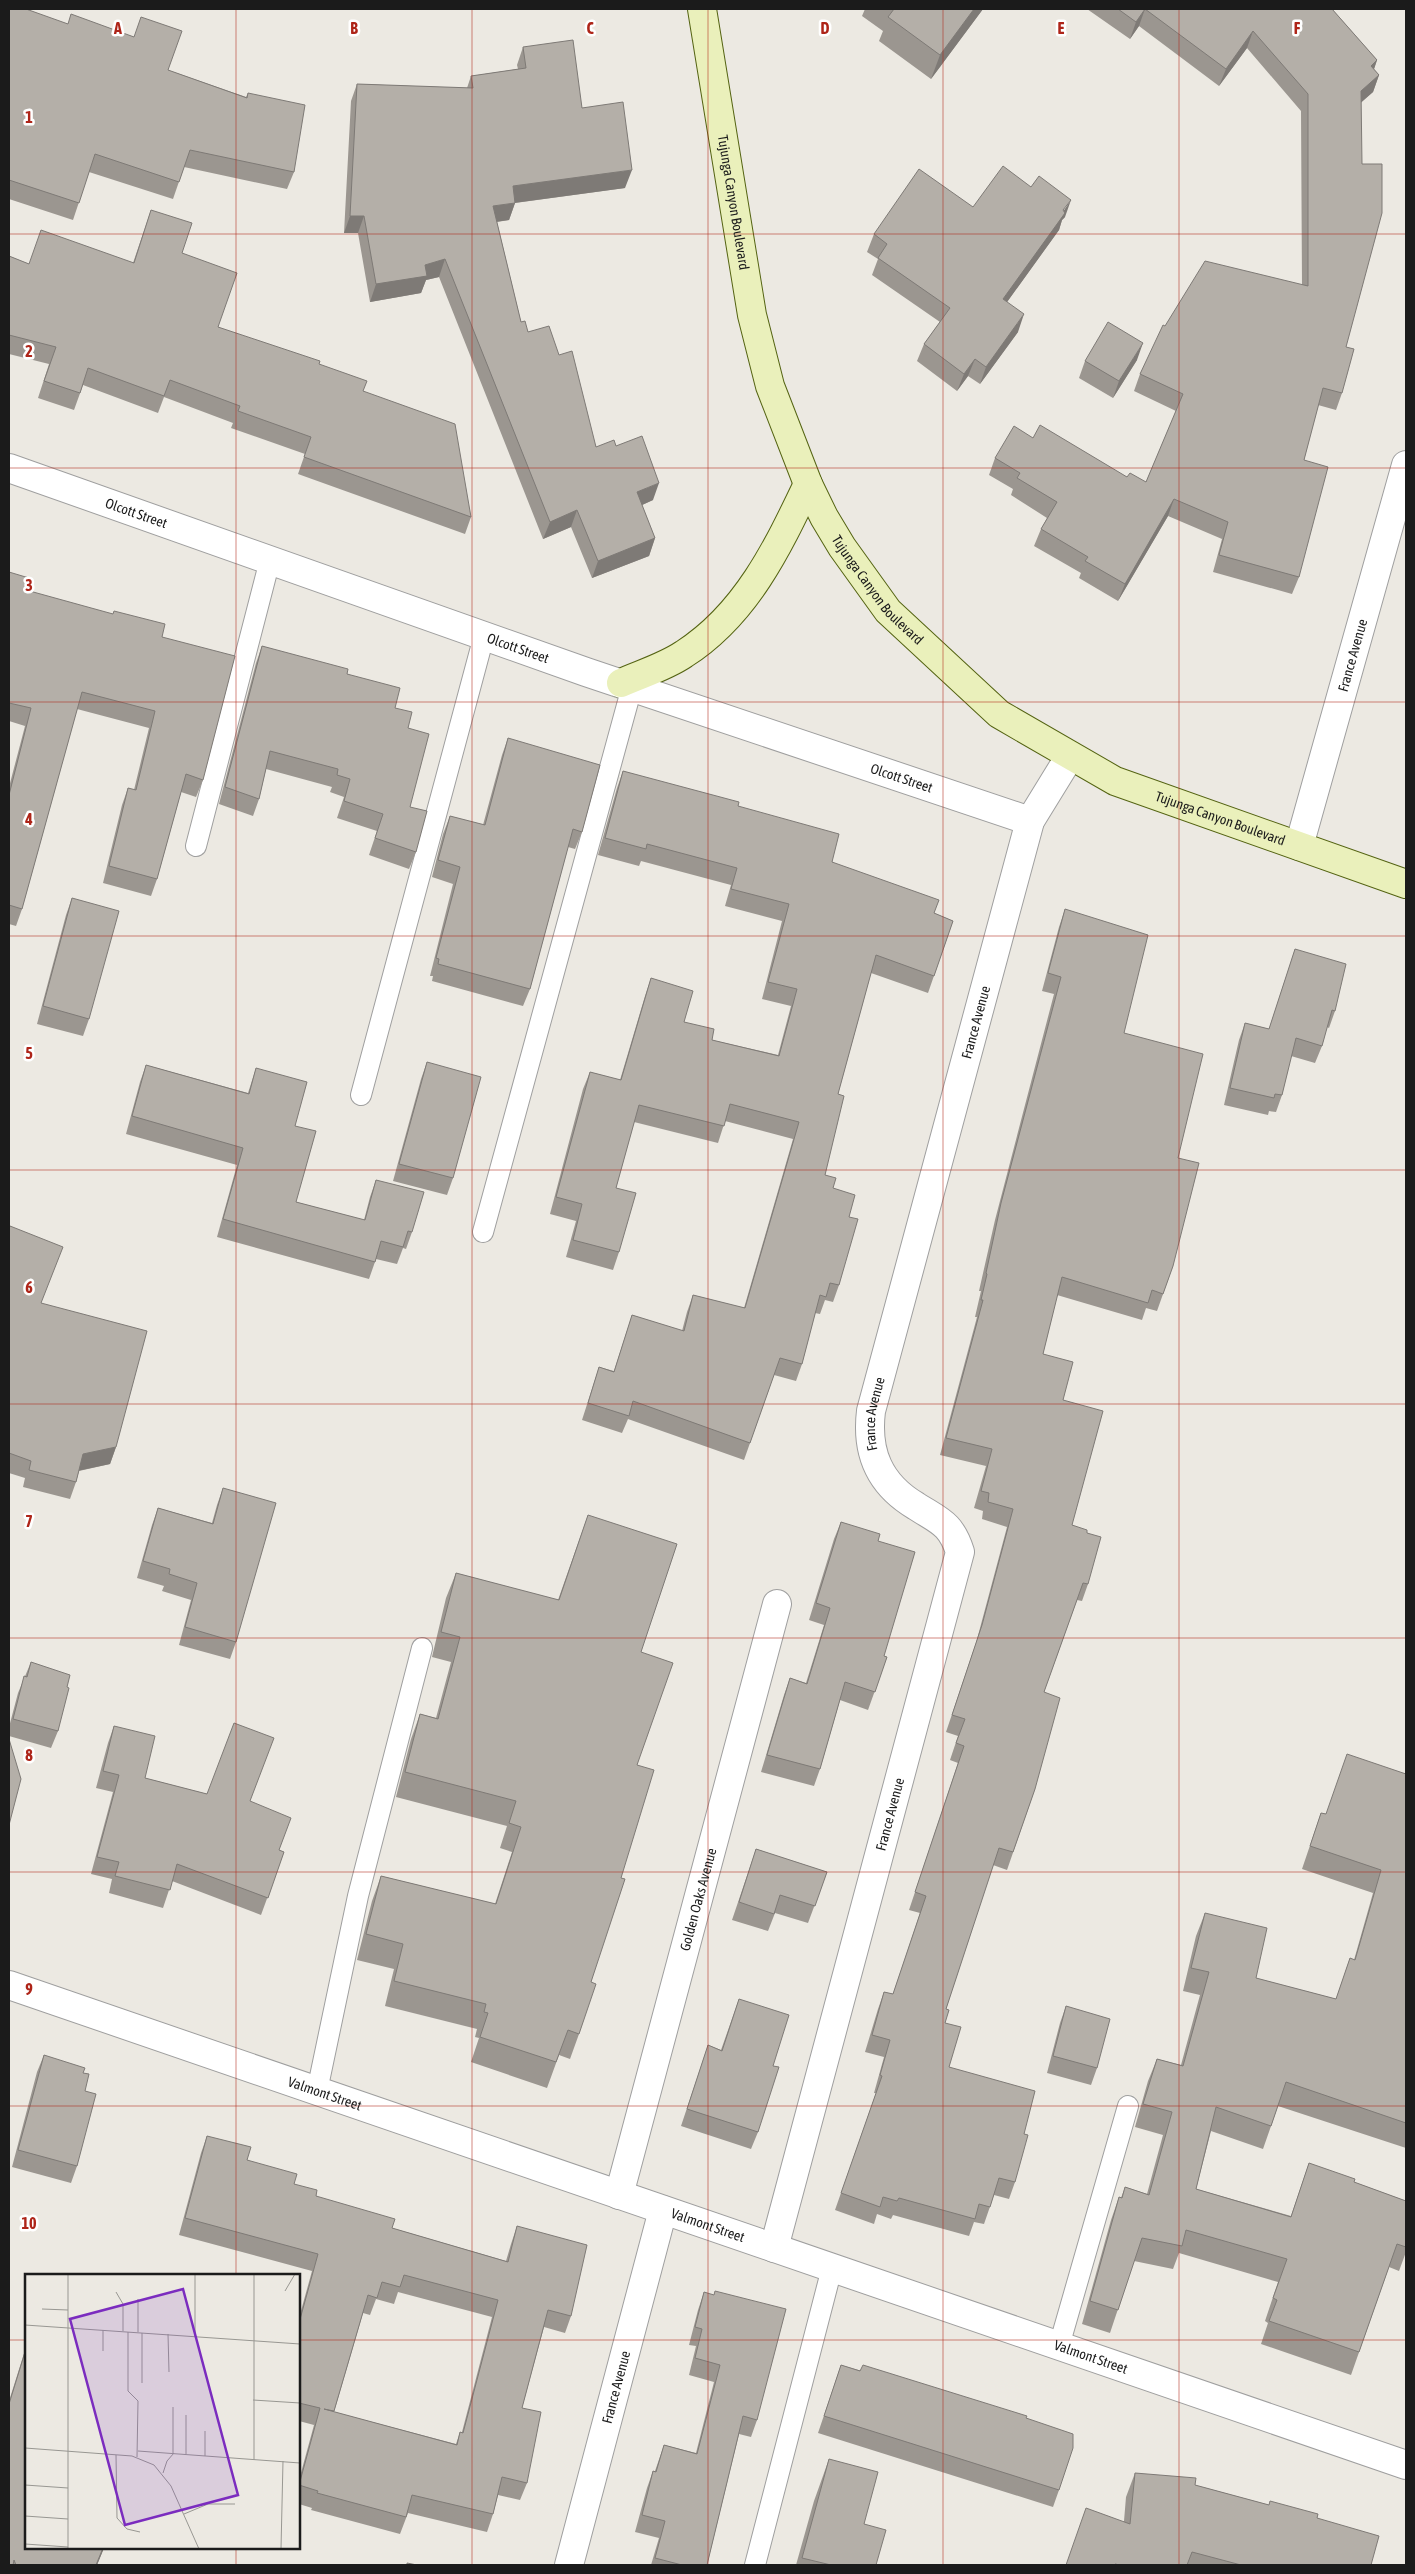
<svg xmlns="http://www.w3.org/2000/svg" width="1415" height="2574" viewBox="0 0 1415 2574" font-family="'Asap Condensed',sans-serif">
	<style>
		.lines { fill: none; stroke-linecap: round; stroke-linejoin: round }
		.lane-casing { stroke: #9f9f9f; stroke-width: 22 }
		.street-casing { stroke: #9f9f9f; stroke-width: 30 }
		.secondary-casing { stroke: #546312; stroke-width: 30 }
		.lane { stroke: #fff; stroke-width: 20 }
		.street { stroke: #fff; stroke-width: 28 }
		.secondary { stroke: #eaf0bb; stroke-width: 28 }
		.wall { fill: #9b9690; fill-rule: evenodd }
		.shaded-wall { fill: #7e7a76 }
		.building { fill: #b4afa8; stroke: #7e7a76; fill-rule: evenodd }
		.grid { fill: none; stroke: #ae2418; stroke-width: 1; stroke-opacity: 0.55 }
		.labels { text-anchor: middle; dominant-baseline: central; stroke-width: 5; stroke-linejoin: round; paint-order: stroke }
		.street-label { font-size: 14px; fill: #1b1b1b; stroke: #fff }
		.inset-road { fill: none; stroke: #989792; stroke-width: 1 }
		.view { fill: #7b2cbf; fill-opacity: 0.15; stroke: #7b2cbf; stroke-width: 2.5 }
		.inset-edge { fill: none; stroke: #1b1b1b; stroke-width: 2.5 }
		.grid-label { font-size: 16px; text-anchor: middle; font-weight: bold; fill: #ae2418; stroke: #fff; stroke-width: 5; stroke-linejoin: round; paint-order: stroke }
	</style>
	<rect width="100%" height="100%" fill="#ece9e2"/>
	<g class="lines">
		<defs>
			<path id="lane" d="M196,846L270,560
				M361,1095L484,636
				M483,1232L632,687
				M317,2091L358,1896L422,1648
				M1059,2346L1128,2106
				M755,2565L832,2268"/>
			<g id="street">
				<path id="s1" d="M9,468L586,672L1030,821"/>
				<path id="s2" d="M1299,846L1406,465"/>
				<path id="s3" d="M9,1985L1406,2465"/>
				<path id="s4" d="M619,2195L777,1604"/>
				<path id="s5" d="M774,2248L960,1552C951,1523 939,1521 916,1506C879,1484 866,1452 871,1411L1030,821L1070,756"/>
				<path id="s6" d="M569,2565L663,2210"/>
			</g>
			<g id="secondary">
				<path id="s7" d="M702,9L752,315L770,386L808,484L824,517L842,547L888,611L999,714L1115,781L1406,884"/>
				<path d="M621,683C641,674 665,667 684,654C746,614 777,549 808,484"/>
			</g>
		</defs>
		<use href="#lane" class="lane-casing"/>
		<use href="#street" class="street-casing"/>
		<use href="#secondary" class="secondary-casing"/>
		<use href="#lane" class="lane"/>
		<use href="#street" class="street"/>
		<use href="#secondary" class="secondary"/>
	</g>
	<path class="wall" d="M9,9L168,70L246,97L248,93L294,172L287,189L184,167L173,199L89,172L73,220L9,199Z
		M865,9H983L931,79L879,41L883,31L862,16Z
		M1087,9H1332L1377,60L1374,69L1379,75L1373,92L1361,102L1346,347L1342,393L1336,410L1318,405L1304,460L1299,577L1292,594L1213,572L1222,539L1168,516L1118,601L1079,578L1081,573L1034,546L1041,529L1047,518L1011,495L1013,489L989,475L995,458L1033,438L1127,477L1146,482L1176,411L1134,391L1140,374L1165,326L1302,285L1301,111L1247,48L1219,86L1139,26L1130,39Z
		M523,47L582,108L625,188L515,203L509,220L497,222L521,322L528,332L559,355L596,447L616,446L653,500L642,505L655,538L649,556L592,578L571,527L543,539L439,277L426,280L421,293L370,302L358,233H344L351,101L357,84L467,88L471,76L518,69L517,65Z
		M973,207L1065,217L1062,220L1059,230L1007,302L1018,332L980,384L968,376L957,391L917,361L924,344L940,322L872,275L878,259L867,252L874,234Z
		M151,210L182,253L218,327L319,364L363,391L471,517L465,534L298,474L305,454L231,428L233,423L164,397L158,413L83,385L74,410L38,398L49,364L9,354V256L29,264L133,263Z
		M1137,360L1113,398L1079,378L1085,361Z
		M9,572L26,590L162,637L203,780L196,797L181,792L157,879L151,896L103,883L122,805L128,788L134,790L149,728L77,709L22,909L16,926L9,924V787L25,726L9,721Z
		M262,646L347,674L395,708L408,728L410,807L416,852L409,869L369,855L377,831L337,818L344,797L330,792L332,787L266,769L259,799L253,816L219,804L256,663Z
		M508,738L582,832L575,849L568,847L530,989L523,1006L432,981L433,976H430L453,884L432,877L443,834L450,816L483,825L502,755Z
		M623,771L738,806L832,862L934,913L953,921L928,993L871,973L838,1094L825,1175L849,1217L839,1285L833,1302L825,1300L820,1314L815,1313L802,1364L796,1381L774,1375L744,1460L628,1419L622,1433L582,1420L599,1367L614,1371L632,1315L682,1331L687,1312L693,1295L744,1308L793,1139L725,1121L718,1143L634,1122L616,1188L619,1252L613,1270L566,1257L576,1221L550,1214L583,1089L590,1072L620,1080L645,996L651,978L684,1022L712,1040L778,1055L791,1006L762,999L782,921L725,906L731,885L641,861L639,866L598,855L617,788Z
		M72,898L89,1019L83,1036L37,1024L66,915Z
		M1065,909L1124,1033L1178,1158L1173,1266L1157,1311L1146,1308L1142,1320L1057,1295L1043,1354L1063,1400L1072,1525L1087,1533L1088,1584L1082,1601L1077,1600L1044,1692L1035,1789L1007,1870L993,1865L946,2009L945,2023L949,2067L1024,2134L1015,2182L1009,2199L994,2195L984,2224L974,2222L969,2236L893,2215L891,2219L877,2214L874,2224L835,2210L876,2093H874L884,2057L865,2052L878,2009L884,1992L893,1994L920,1913L909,1910L958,1763L950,1760L958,1736L946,1732L976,1643L1007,1527L982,1519L983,1511L974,1508L986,1466L940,1455L977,1317H975L981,1291H979L995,1220L1054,994L1042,991L1059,927Z
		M1295,949L1335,1011L1329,1028L1327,1027L1322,1046L1315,1063L1291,1056L1282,1095L1276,1112L1269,1111L1268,1115L1224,1105L1239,1040L1245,1023L1269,1029Z
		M427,1062L453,1178L447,1195L393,1181L421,1079Z
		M146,1065L248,1093L256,1068L295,1126L296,1202L364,1220L370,1197L376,1180L412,1232L406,1249L403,1248L397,1264L376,1259L369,1279L217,1237L237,1165L126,1134L140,1082Z
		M9,1229L41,1303L116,1447L110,1464L79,1471L76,1482L70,1499L23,1487L25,1478L9,1473Z
		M223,1488L236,1642L230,1659L179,1645L191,1600L162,1591L164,1586L137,1578L152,1525L158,1508L212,1523L217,1505Z
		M588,1515L641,1652L637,1765L621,1878L591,1982L579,2034L570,2059L559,2055L547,2088L471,2062L479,2038L475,2037L477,2029L385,2006L394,1969L357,1960L372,1901L381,1876L495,1904L512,1852L500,1848L507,1826L396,1797L411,1739L420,1714L436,1718L451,1662L432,1657L446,1598L456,1573L558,1600Z
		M841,1522L878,1541L884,1656L887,1657L868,1710L840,1700L820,1769L814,1786L761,1772L784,1695L790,1678L806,1683L824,1625L809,1620L834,1539Z
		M31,1662L67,1687L58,1731L51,1748L9,1736V1727L18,1693Z
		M114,1726L145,1778L207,1794L250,1801L279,1850L284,1852L261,1915L172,1881L163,1908L109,1893L112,1879L91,1874L113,1792L96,1788L108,1743Z
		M1406,1774V2148L1278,2106L1263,2149L1211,2131L1196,2189L1291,2216L1309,2163L1354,2182L1406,2201V2252L1399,2271L1389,2267L1351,2375L1261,2344L1268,2323L1265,2321L1278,2282L1179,2253L1173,2269L1134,2261L1110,2333L1082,2324L1111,2220L1119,2197L1121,2198L1125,2187L1147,2194L1163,2135L1135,2127L1148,2081L1157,2059L1181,2065L1200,1995L1183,1991L1196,1936L1205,1913L1256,1978L1336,1999L1350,1958L1354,1960L1373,1893L1302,1869L1321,1813L1326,1814Z
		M756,1849L827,1872L808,1923L775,1913L768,1931L732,1920Z
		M739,1999L773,2066L758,2132L751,2149L681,2126L708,2045L721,2050Z
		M1066,2006L1097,2068L1091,2085L1047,2073L1060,2023Z
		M44,2055L83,2073L85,2091L77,2166L71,2183L12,2167L37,2072Z
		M207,2136L247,2160L316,2196L392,2228L506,2261L511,2244L517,2226L571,2316L565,2333L544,2327L522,2408L527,2483L520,2500L498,2495L493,2514L487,2532L408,2513L400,2534L311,2510L312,2508L299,2504V2480L314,2425L299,2421V2318L312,2271L179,2235L201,2153ZM398,2292L492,2317L462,2432H460L456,2444L334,2412L363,2313L370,2315L376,2299L394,2304Z
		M704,2292L757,2420L751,2437L739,2434L707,2565H651L659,2538L635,2532L647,2488L653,2471H655L664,2445L696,2453L714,2382L689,2375L696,2346L689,2345L698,2310Z
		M26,2347V2548H104L97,2565H9V2401Z
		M841,2365L1026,2418L1059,2490L1053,2507L818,2433Z
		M829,2459L864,2524L876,2565H796L814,2501Z
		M1135,2473L1195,2485L1317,2518L1371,2565H1066L1124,2521L1126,2497Z"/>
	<path class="shaded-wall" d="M974,9H983L931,79L940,55Z
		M1145,9L1139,26L1130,39L1136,22Z
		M1253,31L1247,48L1219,86L1226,69Z
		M1377,60L1371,78V66Z
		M1379,75L1373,92L1355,108L1361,91Z
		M632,170L625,188L507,204L513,186Z
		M1071,200L1065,217L1062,220L1059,230L997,316L1003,299Z
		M515,203L509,220L487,223L493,206Z
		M350,216H364L358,233H344Z
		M445,259L439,277L426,280L421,293L370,302L376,284L425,265Z
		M1024,314L1018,332L980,384L986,367Z
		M1143,343L1137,360L1113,398L1119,381Z
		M975,359L968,376L957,391L964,374Z
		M659,483L653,500L631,510L637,492Z
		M1174,499L1168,516L1118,601L1125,584Z
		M577,510L571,527L543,539L550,522Z
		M655,538L649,556L592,578L598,561Z
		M116,1447L110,1464L77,1471L83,1454Z
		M103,2548H104L97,2565H96Z"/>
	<path class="building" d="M9,9H26L68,24L71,14L134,37L141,17L182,31L168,70L247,98L248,93L305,105L294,172L190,150L179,182L95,154L79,203L9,180Z
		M894,9H974L940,55L888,17Z
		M1118,9H1332L1377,60L1371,66L1379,75L1361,91L1362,164H1382V213L1346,347L1354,349L1342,393L1323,388L1304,460L1328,467L1299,577L1219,555L1228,522L1174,499L1125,584L1085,561L1088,557L1041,529L1057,502L1017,478L1020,473L995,458L1014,426L1033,438L1040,425L1127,477L1130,473L1146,482L1183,394L1140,374L1163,325L1165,326L1205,261L1308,286V94L1253,31L1226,69L1145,9L1136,22Z
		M573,40L582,108L623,102L632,170L513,186L515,203L493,206L521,322L525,321L528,332L549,326L559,355L572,351L596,447L614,440L616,446L642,436L659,483L637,492L655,538L598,561L577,510L550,522L445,259L425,265L427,276L376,284L364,216H350L357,84L473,88L471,76L526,68L523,47Z
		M1003,166L1031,187L1039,176L1071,200L1063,210L1065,213L1003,299L1024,314L986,367L975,359L964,374L924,344L950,308L878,258L887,244L874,234L919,169L973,207Z
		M151,210L192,223L182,253L237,273L218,327L320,361L319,364L367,381L363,391L455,424L471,517L304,457L311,437L238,411L240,406L170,380L164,396L88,368L80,393L44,381L56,347L9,335V256L29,264L41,230L134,263Z
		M1108,322L1143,343L1119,381L1085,361Z
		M9,572L29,578L26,590L113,614L114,611L165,624L162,637L235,656L203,780L186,774L157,879L109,866L128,788L136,790L155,711L82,692L22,909L9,905V795L31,708L9,703Z
		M262,646L348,669L347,674L400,688L395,708L412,712L408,728L429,734L410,807L427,811L416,852L375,838L383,814L344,801L350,779L337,775L338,769L270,751L259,799L225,787Z
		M508,738L600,765L582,832L573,829L530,989L438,964L439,959L436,958L460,867L438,860L450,816L485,825Z
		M623,771L739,802L738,806L839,834L832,862L939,900L934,913L953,921L934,976L876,955L838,1094L844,1096L825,1175L836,1178L833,1188L855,1195L849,1217L858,1219L839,1285L830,1283L826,1297L820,1295L802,1364L780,1358L750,1443L633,1401L629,1416L588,1403L599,1367L614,1372L632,1315L684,1331L693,1295L745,1308L799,1122L730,1104L724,1126L639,1105L616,1188L636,1193L619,1252L573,1240L582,1204L556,1197L590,1072L621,1080L651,978L693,991L684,1022L714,1029L712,1040L779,1056L797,989L768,982L789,904L731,889L737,868L647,844L646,849L605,838Z
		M72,898L119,911L89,1019L43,1006Z
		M1065,909L1148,935L1124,1033L1203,1054L1178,1158L1199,1163L1173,1266L1163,1294L1152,1290L1148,1303L1062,1277L1043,1354L1073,1362L1063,1400L1103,1411L1072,1525L1087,1530V1533L1101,1537L1088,1584L1083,1583L1044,1692L1060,1698L1035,1789L1013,1852L999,1848L946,2009L949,2010L945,2023L961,2027L949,2067L1035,2091L1024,2134L1028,2135L1015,2182L999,2178L990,2207L979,2204L975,2219L899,2198L897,2201L883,2197L880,2207L841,2193L882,2076L880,2075L890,2040L872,2035L884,1992L893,1994L926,1896L915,1892L964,1746L956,1743L965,1719L952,1715L982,1625L1013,1509L988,1502L989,1493L981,1491L992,1449L946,1438L983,1300H981L987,1274L986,1273L1001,1203L1061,977L1048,973Z
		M1295,949L1346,964L1335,1011L1332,1010L1322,1046L1296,1038L1282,1095L1275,1094L1274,1098L1230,1088L1245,1023L1269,1029Z
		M427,1062L481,1077L453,1178L399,1164Z
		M146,1065L249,1094L256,1068L307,1082L295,1126L316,1131L296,1202L365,1220L376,1180L424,1192L412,1232L408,1231L403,1247L381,1241L375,1262L223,1219L243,1148L132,1116Z
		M10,1226L63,1247L41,1303L147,1331L116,1447L83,1454L76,1482L29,1470L31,1461L9,1453V1229Z
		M223,1488L276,1503L236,1642L185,1627L197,1583L169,1574L170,1569L143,1561L158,1508L213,1524Z
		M588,1515L677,1544L641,1652L673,1663L637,1765L654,1770L621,1878L625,1879L591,1982L596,1984L579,2034L568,2030L556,2062L480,2037L488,2013L484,2012L486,2004L394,1981L403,1944L366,1934L381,1876L496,1904L521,1827L509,1823L516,1801L405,1772L420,1714L438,1719L460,1637L441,1632L456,1573L559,1600Z
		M841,1522L880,1534L878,1541L915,1552L884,1656L887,1657L875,1692L845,1682L820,1769L767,1755L790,1678L807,1684L830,1608L816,1603Z
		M31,1662L70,1675L67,1687L69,1688L58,1731L13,1719L24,1676L27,1677Z
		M234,1723L274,1738L250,1801L291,1818L279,1850L284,1852L268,1898L177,1864L170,1890L115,1876L119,1862L97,1857L119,1775L103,1771L114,1726L155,1736L145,1778L207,1794Z
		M9,1739L21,1779L9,1825Z
		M1347,1754L1406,1774V2123L1286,2082L1271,2126L1216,2107L1196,2189L1291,2217L1309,2163L1355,2179L1354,2182L1406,2201V2247L1397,2244L1359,2352L1269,2321L1277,2300L1273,2298L1287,2259L1186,2230L1182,2246L1142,2238L1118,2310L1090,2301L1119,2197L1122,2198L1125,2187L1149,2195L1172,2112L1143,2104L1157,2059L1183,2066L1209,1972L1191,1968L1205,1913L1267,1928L1256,1978L1336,1999L1350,1958L1355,1960L1381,1870L1310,1846L1321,1813L1326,1814Z
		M756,1849L827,1872L815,1906L780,1895L774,1914L739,1902Z
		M739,1999L789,2015L773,2066L779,2067L758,2132L687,2109L708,2045L722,2051Z
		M1066,2006L1110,2019L1097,2068L1053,2056Z
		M44,2055L85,2068L83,2073L89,2074L85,2091L96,2094L77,2166L18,2150Z
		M207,2136L251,2147L247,2160L297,2174L294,2184L317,2190L316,2196L395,2219L392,2228L508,2262L517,2226L587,2245L571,2316L548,2310L522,2408L541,2412L527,2483L502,2477L493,2514L412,2495L406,2517L317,2493L318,2491L299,2485L320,2408L299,2403V2323L318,2254L185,2218ZM404,2275L498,2300L463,2433L460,2432L457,2445L324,2409L334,2411L368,2295L377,2298L382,2282L400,2287Z
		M715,2291L786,2309L757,2420L743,2416L707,2565H682L655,2558L665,2521L642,2515L653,2471L656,2472L664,2445L697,2454L720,2365L695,2358L702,2329L695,2327L704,2292L714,2295Z
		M26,2349V2548H103L96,2565H16L14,2560L13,2565H9V2404Z
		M841,2365L860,2371L863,2365L1027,2416L1026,2418L1073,2434V2448L1059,2490L824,2416Z
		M829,2459L878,2472L864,2524L886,2530L876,2565H831L802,2558Z
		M1135,2473L1196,2478L1195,2485L1269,2505L1270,2501L1318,2514L1317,2518L1379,2536L1371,2565H1241L1192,2552L1187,2565H1120L1115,2564L1114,2565H1066L1086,2508L1130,2524Z
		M407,2563L417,2565H407Z"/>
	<path class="grid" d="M236,9V2275M472,9V2565M708,9V2565M943,9V2565M1179,9V2565M9,234H1406M9,468H1406M9,702H1406M9,936H1406M9,1170H1406M9,1404H1406M9,1638H1406M9,1872H1406M9,2106H1406M9,2340H26M299,2340H1406M236,2548V2565"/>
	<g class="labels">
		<g class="street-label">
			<text stroke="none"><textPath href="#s7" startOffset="196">Tujunga Canyon Boulevard</textPath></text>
			<text stroke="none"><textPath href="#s1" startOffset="135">Olcott Street</textPath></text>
			<text stroke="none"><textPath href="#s7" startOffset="616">Tujunga Canyon Boulevard</textPath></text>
			<text stroke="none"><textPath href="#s1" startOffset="540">Olcott Street</textPath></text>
			<text stroke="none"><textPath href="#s2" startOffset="198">France Avenue</textPath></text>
			<text stroke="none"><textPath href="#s1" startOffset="945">Olcott Street</textPath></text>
			<text stroke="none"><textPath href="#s7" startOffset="1036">Tujunga Canyon Boulevard</textPath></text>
			<text stroke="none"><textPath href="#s5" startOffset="1301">France Avenue</textPath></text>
			<text stroke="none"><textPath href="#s5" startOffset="896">France Avenue</textPath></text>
			<text stroke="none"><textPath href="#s5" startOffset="449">France Avenue</textPath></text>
			<text stroke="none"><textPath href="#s4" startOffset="306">Golden Oaks Avenue</textPath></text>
			<text stroke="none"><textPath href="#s3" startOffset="334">Valmont Street</textPath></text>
			<text stroke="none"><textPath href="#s3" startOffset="739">Valmont Street</textPath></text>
			<text stroke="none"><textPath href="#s3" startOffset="1144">Valmont Street</textPath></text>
			<text stroke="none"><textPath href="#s6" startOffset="184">France Avenue</textPath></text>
		</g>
	</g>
	<g transform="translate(25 2274)">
		<rect width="275" height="275" fill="#ece9e2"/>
		<path class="inset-road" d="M43,0V275M170,0V62M260,17L270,0M91,18L98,30V57M113,25V58M17,35L43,36M0,51L275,70M103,58V117L113,127L112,183M117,59V109M143,60L144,98M78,77V56M228,126L275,129M180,157V182M0,174L107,182L129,191L146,212L174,275M113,177L275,189M148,179V133M161,180V141M91,181L92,244L102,255L115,258M229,186V0M138,199L142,187L149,179M0,211L43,214M159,240L183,230H210M0,242L43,245M0,270L43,273M197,275H214M256,275L258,187"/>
		<path class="view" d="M158,15L213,221L100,251L45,45Z"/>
		<rect width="275" height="275" class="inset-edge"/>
	</g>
	<g class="grid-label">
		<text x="118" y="34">A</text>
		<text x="354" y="34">B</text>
		<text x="590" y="34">C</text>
		<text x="825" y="34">D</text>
		<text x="1061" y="34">E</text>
		<text x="1297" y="34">F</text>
		<text x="29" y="123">1</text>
		<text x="29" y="357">2</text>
		<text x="29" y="591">3</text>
		<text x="29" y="825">4</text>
		<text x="29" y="1059">5</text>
		<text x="29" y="1293">6</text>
		<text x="29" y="1527">7</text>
		<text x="29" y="1761">8</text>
		<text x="29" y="1995">9</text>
		<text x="29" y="2229">10</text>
	</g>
	<rect width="1415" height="2574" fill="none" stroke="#1b1b1b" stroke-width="20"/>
</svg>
